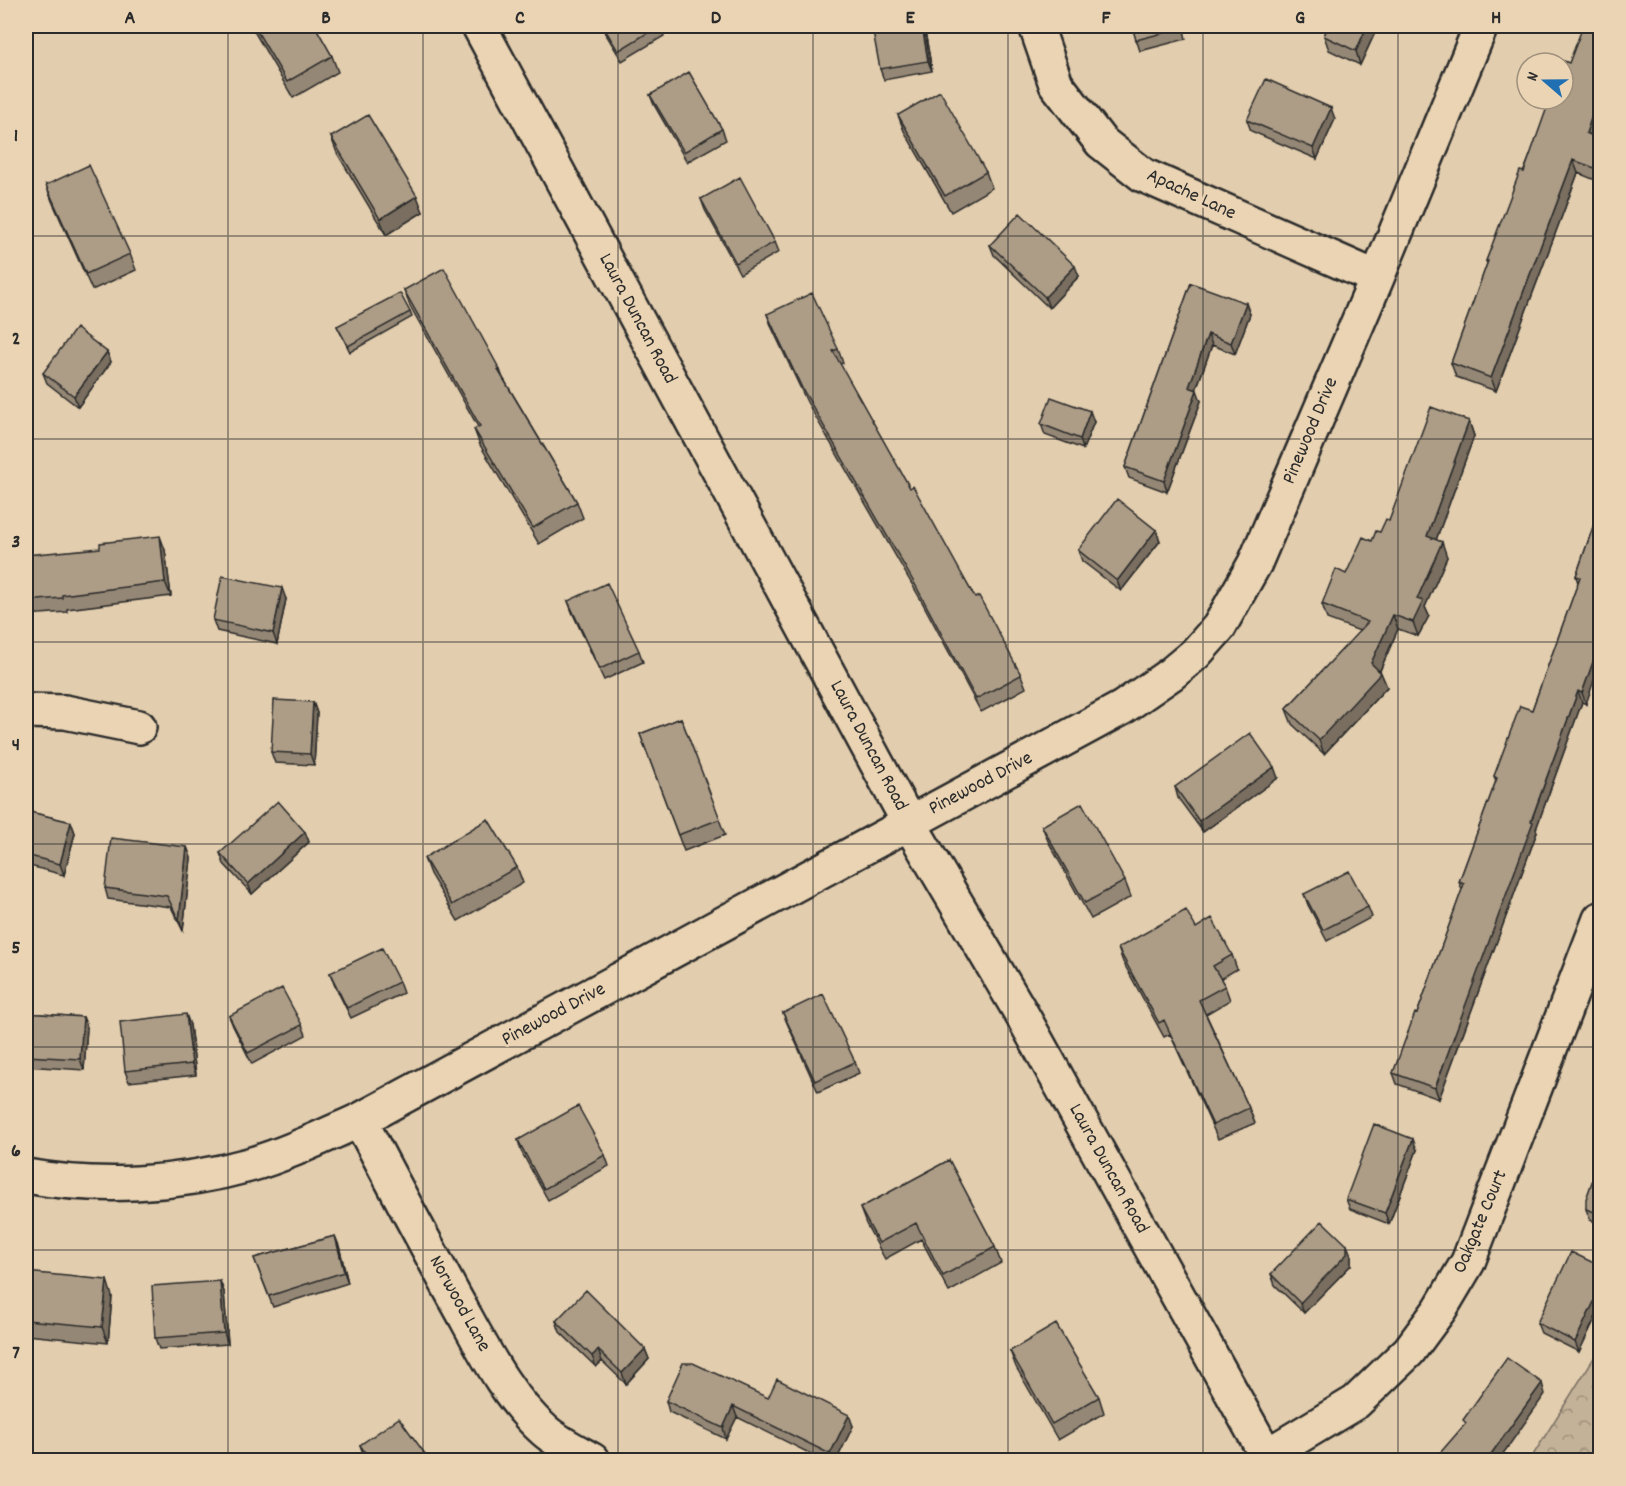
<svg xmlns="http://www.w3.org/2000/svg" width="1626" height="1486" viewBox="0 0 1626 1486" font-family="Dekko,sans-serif">
	<style>
		.park { fill: url(#park-crowns); stroke: #786e62; stroke-width: 1.5 }
		.lines { fill: none; stroke-linecap: round; stroke-linejoin: round }
		.street-casing { stroke: #2b2b2b; stroke-width: 38 }
		.secondary-casing { stroke: #2b2b2b; stroke-width: 38 }
		.street { stroke: #ead4b3; stroke-width: 33 }
		.secondary { stroke: #ead4b3; stroke-width: 33 }
		.wall { fill: #958774; stroke: #2b2b2b; stroke-width: 1.5 }
		.shaded-wall { fill: #796e5e; stroke: #2b2b2b; stroke-width: 1.5 }
		.building { fill: #ad9d87; stroke: #2b2b2b; stroke-width: 1.5 }
		.grid { fill: none; stroke: #2b2b2b; stroke-width: 1.5; stroke-opacity: 0.55 }
		.labels { text-anchor: middle; dominant-baseline: central; stroke-width: 5; stroke-linejoin: round; paint-order: stroke }
		.street-label { font-size: 20px; fill: #2b2b2b; stroke: #ead4b3 }
		.neatline { fill: none; stroke: #2b2b2b; stroke-width: 2 }
		.grid-label { font-size: 20px; text-anchor: middle; font-weight: bold; fill: #2b2b2b }
	</style>
	<defs>
		<pattern id="park-crowns" width="20" height="18" patternUnits="userSpaceOnUse" patternTransform="scale(1.5)"><rect width="20" height="18" fill="#c4b298"/><path d="M2 6a3 3 0 1 1 6 0M12 15a3 3 0 1 1 6 0" fill="none" stroke="#9f917c"/></pattern>
	</defs>
	<rect width="100%" height="100%" fill="#e2cdae"/>
	<filter id="ink" filterUnits="userSpaceOnUse"><feTurbulence type="fractalNoise" baseFrequency=".0167" numOctaves="2"/><feDisplacementMap in="SourceGraphic" scale="12" xChannelSelector="R" yChannelSelector="G"/><feConvolveMatrix kernelMatrix="1 2 1 2 8 2 1 2 1" color-interpolation-filters="sRGB"/></filter>
	<g filter="url(#ink)">
		<path class="park" d="M1600,1348V1460H1530Z"/>
		<g class="lines">
			<defs>
				<path id="street" d="M1036,26L1056,84L1101,142L1143,175L1377,278
					M26,711L65,712L139,727
					M360,1120C391,1180 423,1239 455,1298C481,1344 505,1396 545,1431C559,1443 576,1451 592,1460
					M26,1176C99,1189 177,1185 249,1165C287,1154 324,1136 360,1120L1122,708L1171,674L1195,654L1219,627L1255,563L1377,278L1481,26
					M1266,1456L1356,1402L1409,1351L1440,1309L1468,1262L1600,919"/>
				<path id="secondary" d="M479,26L909,823L1021,1013L1269,1460"/>
			</defs>
			<use href="#street" class="street-casing"/>
			<use href="#secondary" class="secondary-casing"/>
			<use href="#street" class="street"/>
			<use href="#secondary" class="secondary"/>
		</g>
		<path class="wall" d="M251,26H315L332,56L338,72L293,98Z
			M601,26H661L664,36L622,61Z
			M924,26L932,71L884,80L880,69Z
			M1132,26H1183L1186,39L1140,51Z
			M1328,26H1378L1360,65L1329,50L1324,36Z
			M1600,26V120L1594,136L1600,139V182L1578,173L1496,391L1456,377L1451,363L1487,264L1486,261L1569,63Z
			M650,95L722,129L726,140L687,162L654,105Z
			M898,115L986,172L992,188L951,212L904,131Z
			M1335,119L1317,159L1251,131L1247,120Z
			M331,137L423,212L386,235L337,153Z
			M46,185L130,254L136,270L92,290L52,201Z
			M701,199L775,242L779,252L740,274L705,210Z
			M990,245L1079,276L1049,308L994,255Z
			M1191,283L1250,314L1235,354L1212,345L1196,390L1201,401L1167,492L1129,478L1125,467Z
			M404,290L500,370L503,378L577,502L583,518L539,544L480,445L474,429L478,427L410,306Z
			M410,312L412,317L350,352L337,326Z
			M767,314L838,349L843,363L840,364L910,488L1021,675L1026,688L981,712L921,600L807,402L772,328Z
			M107,352L111,362L78,407L47,383L43,373Z
			M1469,421L1474,436L1436,540L1447,557L1425,607L1429,616L1418,636L1398,629L1380,671L1381,673L1387,687L1324,754L1292,724L1286,709L1360,631L1327,619L1322,604L1372,541L1380,532Z
			M1094,422L1083,449L1045,435L1041,424Z
			M1600,507L1586,704L1582,702L1536,829L1537,832L1439,1099L1397,1084L1393,1073L1417,1014L1462,890L1459,882L1496,781L1494,776L1532,710L1578,583L1576,576Z
			M1156,530L1160,541L1121,591L1082,561L1078,550Z
			M165,550L171,596L67,609V612L26,615V555Z
			M286,599L277,644L217,631L213,620Z
			M568,601L639,651L643,662L604,680L572,612Z
			M313,702L317,713L314,765L275,763L271,752Z
			M681,718L725,835L684,851L640,734Z
			M1278,778L1203,832L1178,798L1175,787Z
			M26,811L71,822L75,833L64,875L26,865Z
			M1042,826L1125,881L1131,897L1091,919L1048,841Z
			M305,832L309,842L252,894L224,864L220,853Z
			M187,847L191,858L183,931L171,907L108,899L105,888Z
			M424,858L517,867L523,883L458,921L430,874Z
			M1304,894L1368,907L1372,917L1327,941L1308,905Z
			M1196,928L1232,955L1237,969L1220,979L1225,986L1230,1000L1206,1014L1249,1108L1255,1123L1218,1139L1170,1034L1164,1037L1123,962L1118,948Z
			M330,973L399,982L403,993L351,1018L334,984Z
			M26,1013L83,1017L87,1027L84,1070L26,1066Z
			M783,1013L855,1062L859,1073L818,1092L787,1023Z
			M229,1016L302,1025L306,1035L252,1064L233,1026Z
			M190,1025L196,1075L129,1082L125,1071Z
			M518,1140L605,1155L609,1166L548,1200L521,1151Z
			M1417,1150L1389,1224L1350,1209L1346,1199Z
			M1600,1159V1224L1590,1220L1586,1209Z
			M949,1160L995,1247L1001,1263L949,1292L921,1239L885,1259L866,1224L860,1208Z
			M335,1236L339,1246L348,1283L273,1307L254,1258Z
			M1351,1255V1265L1304,1313L1275,1285L1271,1274Z
			M1600,1266V1308L1579,1352L1541,1333L1537,1323Z
			M26,1272L112,1296L108,1343L26,1335Z
			M220,1281L224,1292L228,1344L159,1349L155,1338Z
			M556,1321L645,1349L649,1359L626,1384L602,1361L596,1367L560,1332Z
			M1010,1351L1099,1397L1104,1413L1058,1440L1016,1367Z
			M768,1398L853,1426L836,1461H825L737,1417L726,1439L669,1412L666,1401Z
			M360,1445L429,1461H367L364,1456Z"/>
		<path class="shaded-wall" d="M922,26H924L932,71L928,61Z
			M1367,26H1378L1360,65L1356,51Z
			M1600,92V120L1591,147L1586,133Z
			M1331,108L1335,119L1317,159L1313,148Z
			M1573,160L1578,173L1496,391L1491,378Z
			M417,196L423,212L386,235L380,219Z
			M1075,266L1079,276L1049,308L1045,297Z
			M1246,303L1250,314L1235,354L1231,343Z
			M1208,334L1212,345L1193,398L1189,387Z
			M107,352L111,362L78,407L74,396Z
			M1197,390L1201,401L1167,492L1164,481Z
			M1090,411L1094,422L1083,449L1080,439Z
			M1469,421L1474,436L1432,551L1427,536Z
			M1156,530L1160,541L1121,591L1117,581Z
			M160,536L165,550L171,596L165,582Z
			M1442,542L1447,557L1425,607L1429,616L1418,636L1413,622L1417,599Z
			M282,588L286,599L277,644L273,633Z
			M1393,615L1398,629L1377,677L1381,673L1387,687L1324,754L1319,740L1371,663Z
			M1600,642V663L1586,704L1582,693Z
			M1578,691L1582,702L1536,829L1537,832L1439,1099L1435,1088Z
			M313,702L317,713L314,765L310,754Z
			M1274,767L1278,778L1203,832L1199,821Z
			M71,822L75,833L64,875L60,864Z
			M305,832L309,842L252,894L248,884Z
			M187,847L191,858L183,931L179,920Z
			M186,1014L190,1025L196,1075L192,1064Z
			M83,1017L87,1027L84,1070L80,1059Z
			M1413,1139L1417,1150L1389,1224L1385,1213Z
			M335,1236L339,1246L348,1283L344,1272Z
			M1347,1245L1351,1255V1265L1304,1313L1300,1303Z
			M107,1280L112,1296L108,1343L102,1327Z
			M220,1281L224,1292L228,1344L224,1333Z
			M1600,1289V1308L1579,1352L1575,1342Z
			M645,1349L649,1359L626,1384L622,1373Z
			M598,1350L602,1361L596,1367L592,1356Z
			M1542,1383L1545,1394L1498,1461H1486Z
			M733,1406L737,1417L726,1439L723,1428Z
			M849,1415L853,1426L836,1461H832L830,1454Z"/>
		<path class="building" d="M254,26H315L332,56L287,82Z
			M603,26H659L618,51Z
			M872,26H922L928,61L880,69Z
			M1132,26H1182V28L1136,40Z
			M1328,26H1367L1356,51L1324,36Z
			M1583,26H1600V92L1586,133L1600,139V170L1573,160L1491,378L1451,363L1488,261H1486L1520,171L1524,172L1550,99H1563V64L1564,61L1569,63Z
			M689,72L722,129L684,152L650,95Z
			M1266,79L1331,108L1313,148L1247,120Z
			M940,91L986,172L945,196L898,115Z
			M368,115L417,196L380,219L331,137Z
			M89,165L130,254L86,274L46,185Z
			M740,177L775,242L736,263L701,199Z
			M1020,213L1075,266L1045,297L990,245Z
			M444,268L500,370H498L577,502L533,528L474,429L480,426L404,290Z
			M1191,283L1246,303L1231,343L1208,334L1189,387L1197,390L1164,481L1125,467Z
			M400,293L410,312L348,346L337,326Z
			M812,293L838,349L833,351L910,488L913,486L975,598L979,596L1021,675L976,699L916,586L802,388L767,314Z
			M76,328L107,352L74,396L43,373Z
			M1051,397L1090,411L1080,439L1041,424Z
			M1431,407L1469,421L1427,536L1442,542L1417,599L1423,601L1413,622L1393,615L1371,663L1381,673L1319,740L1286,709L1368,622L1322,604L1336,569L1346,574L1363,537L1372,541L1376,531L1380,532L1386,519L1389,521Z
			M1117,499L1156,530L1117,581L1078,550Z
			M1600,507V642L1582,693L1578,691L1531,821L1533,822L1435,1088L1393,1073L1415,1013L1417,1014L1464,884L1459,882L1497,778L1494,776L1520,706L1532,710L1580,577L1576,576Z
			M160,536L165,582L62,595V598L26,601V555L100,548V543Z
			M222,576L282,588L273,633L213,620Z
			M607,583L639,651L600,669L568,601Z
			M274,700L313,702L310,754L271,752Z
			M681,718L720,819L678,835L640,734Z
			M1250,733L1274,767L1199,821L1175,787Z
			M278,801L305,832L248,884L220,853Z
			M1082,803L1125,881L1085,903L1042,826Z
			M26,811L71,822L60,864L26,855Z
			M488,819L517,867L452,905L424,858Z
			M111,838L187,847L179,920L167,896L105,888Z
			M1349,871L1368,907L1323,930L1304,894Z
			M1186,910L1196,928L1212,918L1232,955L1213,966L1225,986L1199,1000L1249,1108L1213,1125L1164,1020L1159,1023L1118,948Z
			M382,948L399,982L347,1008L330,973Z
			M282,988L302,1025L248,1053L229,1016Z
			M823,994L855,1062L815,1081L783,1013Z
			M26,1013L83,1017L80,1059L26,1056Z
			M186,1014L192,1064L125,1071L120,1022Z
			M578,1106L605,1155L544,1189L518,1140Z
			M1374,1124L1413,1139L1385,1213L1346,1199Z
			M1600,1159V1214L1586,1209V1199Z
			M949,1160L995,1247L943,1276L916,1223L879,1243L860,1208Z
			M1322,1221L1347,1245V1254L1300,1303L1271,1274Z
			M335,1236L344,1272L269,1296L254,1258Z
			M1571,1252L1600,1266V1289L1575,1342L1537,1323Z
			M26,1272L107,1280L102,1327L26,1320Z
			M220,1281L224,1333L155,1338L152,1286Z
			M586,1290L645,1349L622,1373L598,1350L592,1356L556,1321Z
			M1056,1324L1099,1397L1052,1424L1010,1351Z
			M1507,1358L1542,1383L1486,1461H1433L1466,1423L1463,1420Z
			M683,1363H693L768,1398L777,1379L849,1415L830,1454L733,1406L723,1428L666,1401Z
			M399,1418L428,1458L425,1461H371L360,1445Z"/>
	</g>
	<path class="grid" d="M228,26V1460M423,26V1460M618,26V1460M813,26V1460M1008,26V1460M1203,26V1460M1398,26V1460M26,236H1600M26,439H1600M26,642H1600M26,844H1600M26,1047H1600M26,1250H1600"/>
	<g class="labels">
		<g class="street-label">
			<text transform="translate(1191 195) rotate(25)">Apache Lane</text>
			<text transform="translate(637 319) rotate(62)">Laura Duncan Road</text>
			<text transform="translate(1311 431) rotate(-67)">Pinewood Drive</text>
			<text transform="translate(868 746) rotate(62)">Laura Duncan Road</text>
			<text transform="translate(981 784) rotate(-28)">Pinewood Drive</text>
			<text transform="translate(554 1015) rotate(-28)">Pinewood Drive</text>
			<text transform="translate(1108 1169) rotate(61)">Laura Duncan Road</text>
			<text transform="translate(1481 1222) rotate(-67)">Oakgate Court</text>
			<text transform="translate(459 1304) rotate(61)">Norwood Lane</text>
		</g>
	</g>
	<rect width="1626" height="1486" fill="none" stroke="#ead4b3" stroke-width="66"/>
	<g transform="translate(1545 81) rotate(290)"><circle r="28" fill="#ead4b3" stroke="#9e907d" stroke-width="1.5"/>
	<path d="M0-4.5L10 22L0 15L-10 22Z" fill="#1f6fb2"/>
	<text y="-9" font-size="16" font-weight="bold" text-anchor="middle" fill="#2b2b2b">N</text>
	</g>
	<rect x="33" y="33" width="1560" height="1420" class="neatline"/>
	<g class="grid-label">
		<text x="130" y="23">A</text>
		<text x="326" y="23">B</text>
		<text x="520" y="23">C</text>
		<text x="716" y="23">D</text>
		<text x="910" y="23">E</text>
		<text x="1106" y="23">F</text>
		<text x="1300" y="23">G</text>
		<text x="1496" y="23">H</text>
		<text x="16" y="141">1</text>
		<text x="16" y="344">2</text>
		<text x="16" y="547">3</text>
		<text x="16" y="750">4</text>
		<text x="16" y="953">5</text>
		<text x="16" y="1156">6</text>
		<text x="16" y="1358">7</text>
	</g>
</svg>
